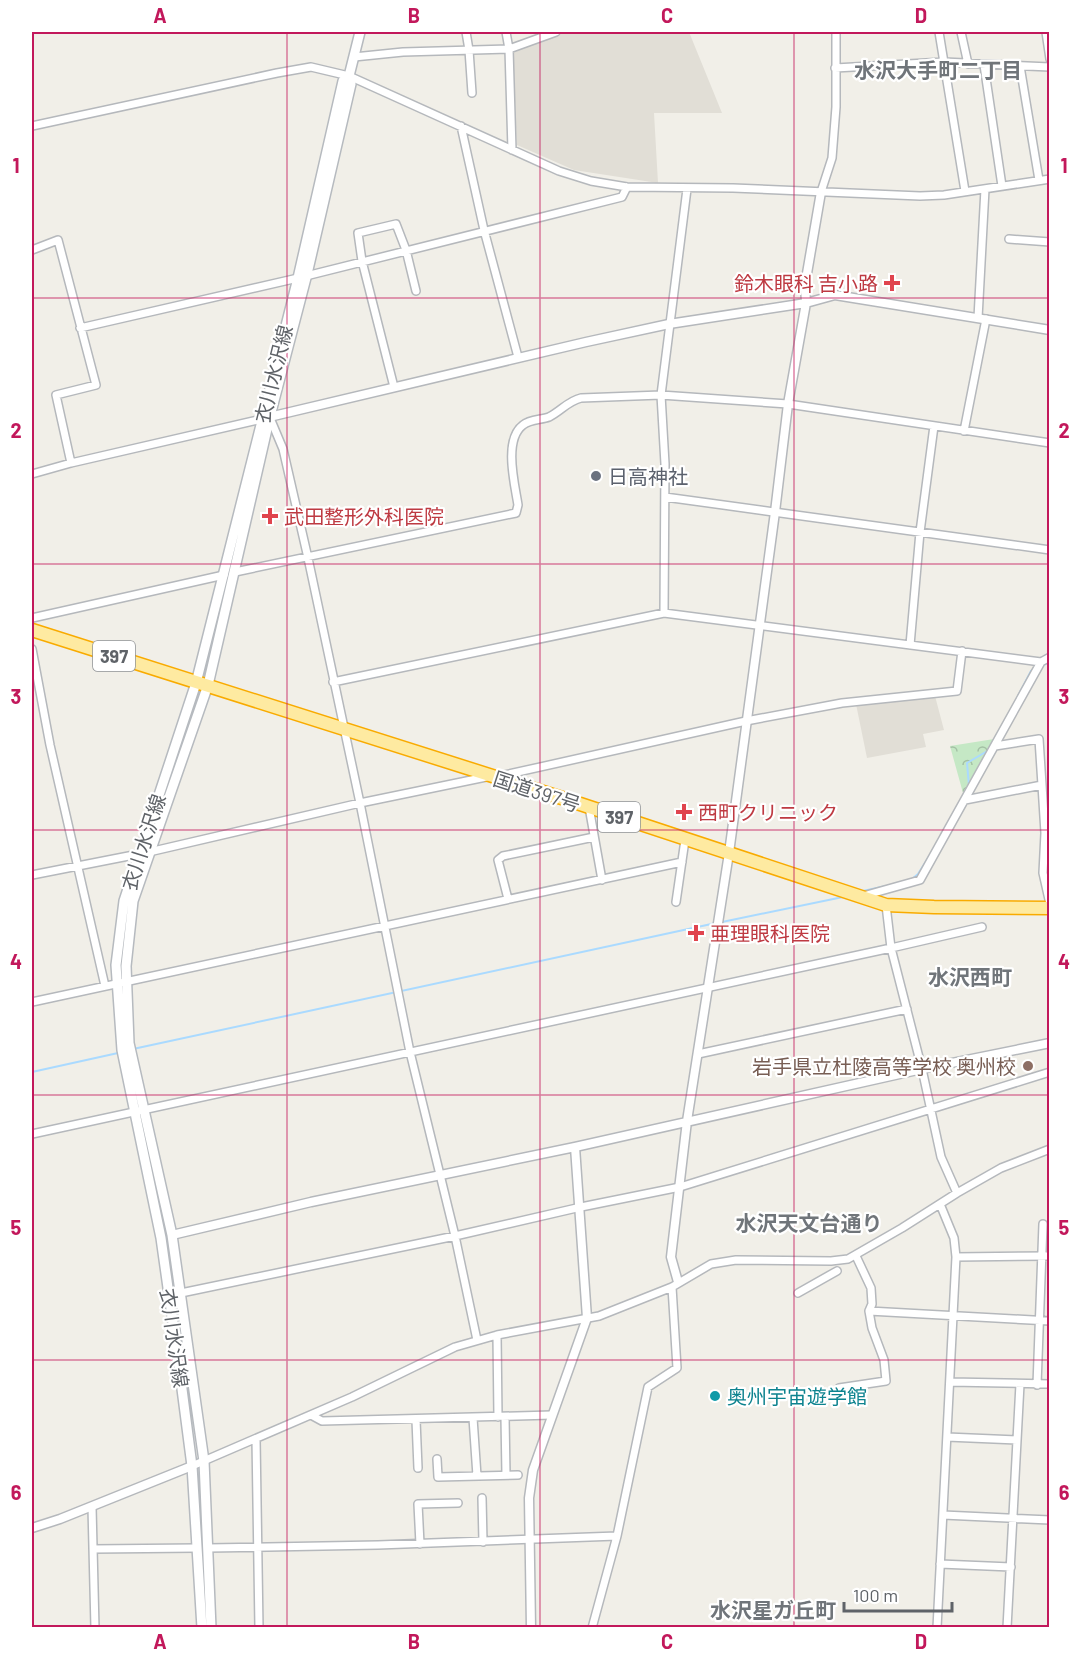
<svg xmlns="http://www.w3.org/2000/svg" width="1081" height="1659" viewBox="0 0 1081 1659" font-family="Barlow,'Noto Sans JP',sans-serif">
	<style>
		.education { fill: #e1ded6 }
		.forest { fill: url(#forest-crowns) }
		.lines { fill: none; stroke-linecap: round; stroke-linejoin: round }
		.stream { stroke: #aadaff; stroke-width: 2 }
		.minor-casing { stroke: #b5b8bc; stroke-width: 10 }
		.tertiary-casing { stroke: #b5b8bc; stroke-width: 11 }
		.secondary-casing { stroke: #b6babf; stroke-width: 12 }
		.trunk-casing { stroke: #f9ab00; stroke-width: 15 }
		.minor { stroke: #fff; stroke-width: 7 }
		.tertiary { stroke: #fff; stroke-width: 8 }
		.secondary { stroke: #fff; stroke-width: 9 }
		.trunk { stroke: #feeaa1; stroke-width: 12 }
		.grid { fill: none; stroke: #c2185b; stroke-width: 1.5; stroke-opacity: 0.55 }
		.health-dot { fill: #e0444e; stroke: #fff; stroke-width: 2 }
		.worship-dot { fill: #6b7280; stroke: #fff; stroke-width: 2 }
		.education-dot { fill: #8d6e63; stroke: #fff; stroke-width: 2 }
		.culture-dot { fill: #0f9aa8; stroke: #fff; stroke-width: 2 }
		.labels { text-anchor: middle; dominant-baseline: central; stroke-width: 4.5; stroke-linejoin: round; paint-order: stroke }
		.shield { fill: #fff; stroke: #8f9295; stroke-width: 1.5 }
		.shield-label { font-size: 18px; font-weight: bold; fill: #5f6368 }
		.health-label { font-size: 20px; fill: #be3a42; stroke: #fff; text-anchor: start }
		.street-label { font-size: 20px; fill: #5f6368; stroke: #fff }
		.worship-label { font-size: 20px; fill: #5b616d; stroke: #fff; text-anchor: start }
		.education-label { font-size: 20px; fill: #785e54; stroke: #fff; text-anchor: end }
		.culture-label { font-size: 20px; fill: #0d838f; stroke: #fff; text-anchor: start }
		.neighbourhood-label { font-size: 21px; font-weight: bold; fill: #70757a; stroke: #fff }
		.neatline { fill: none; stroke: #c2185b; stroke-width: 2 }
		.grid-label { font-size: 20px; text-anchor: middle; font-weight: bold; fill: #c2185b }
	</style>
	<defs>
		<pattern id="forest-crowns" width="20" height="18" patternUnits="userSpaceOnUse" patternTransform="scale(1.5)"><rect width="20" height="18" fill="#c5e8c5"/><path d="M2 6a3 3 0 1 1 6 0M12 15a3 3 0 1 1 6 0" fill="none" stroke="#a3c0a4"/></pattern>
	</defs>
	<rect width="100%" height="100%" fill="#f1efe8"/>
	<path class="education" d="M562,32H689L722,113H654L658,183L574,170L517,145L512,51Z
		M935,696L944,730L923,734L926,747L867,758L856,704Z"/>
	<path class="forest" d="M994,739L963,793L950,746Z"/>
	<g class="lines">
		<path class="stream" d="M32,35L35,32
			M1041,666L1050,662
			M1017,698L1031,671L1033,670
			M969,786L967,763L989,750
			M912,879L918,874L930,855
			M863,891L886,886
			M722,922L843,897
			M133,1049L716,923
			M32,1072L118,1053"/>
		<defs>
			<path id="minor" d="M466,32L469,50L472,93
				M939,32L965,191
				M961,32L968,64
				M1046,32L1050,59
				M354,57L403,52L509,49L506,32
				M984,65L1002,186
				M1020,66L1039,180
				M835,68L944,62L1050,67
				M32,126L277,73L311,67L349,76L559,171L591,181L627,187L733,188L920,196L944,195L1050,179
				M461,126L484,230L518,357
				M512,150L509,49L556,32
				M821,192L832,158L836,107V32
				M1009,239L1050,242
				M32,250L58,240L96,385L56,395L71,463
				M978,318L985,189
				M80,328L298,278L622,197L627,187
				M394,387L362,261L358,233L396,224L406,250L416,291
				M270,418L283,449L308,558L360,803L410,1052L455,1236L477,1340
				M964,431L986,319
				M32,474L71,463L262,419
				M665,497L1050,550
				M235,572L516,513L518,505C515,485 503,440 523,425C530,419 541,420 549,417C561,411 568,401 581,398L661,395L788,404L1050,443
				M664,613L665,464L661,395L687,189
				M32,618L224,575
				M910,645L920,532L934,426
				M32,649L50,745L105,986
				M333,682L664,613L1041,662
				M995,746L1039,739L1042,785
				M500,776L746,721L842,703L957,691L962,651
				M965,800L1042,785L1045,833L1043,873L1050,904
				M589,807L602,880
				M32,875L149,852L360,803L486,777
				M863,896L920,880L1041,662L1050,657
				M508,899L498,860L503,856L594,837
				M676,902L685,840
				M32,1002L682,862
				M698,1054L907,1009
				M32,1134L891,948L886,905
				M957,1193L941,1157L922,1069L891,948L982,927
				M956,1257L1050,1256
				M181,1293L455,1236L581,1207L680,1187L1050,1072
				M798,1293L837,1271
				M869,1311L1050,1321
				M497,1335L498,1417
				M950,1382L1050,1384
				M1037,1385L1043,1224
				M839,1388L886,1381L884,1360L872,1328L869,1311L872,1304L871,1288L856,1256
				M311,1415L322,1421L552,1415
				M505,1417L506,1475
				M473,1418L477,1476
				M416,1420L418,1468
				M947,1437L1017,1440
				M256,1439L259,1628
				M437,1459L438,1477L518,1475
				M192,1466L352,1397L455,1347L497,1335L599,1316L672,1287L711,1264L736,1260L831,1261L848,1259L902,1228L957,1193L1001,1168L1050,1149
				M482,1498L483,1542
				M92,1507L95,1628
				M943,1515L1050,1520
				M420,1544L418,1504L458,1503
				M208,1548L378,1545L617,1536
				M93,1549L197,1548
				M940,1564L1011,1567
				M592,1628L617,1536L648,1387L677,1368L672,1287
				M937,1628L956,1257L954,1238L940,1204
				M1007,1628L1020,1384"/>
			<path id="tertiary" d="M265,418L586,342L669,324L806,303L835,295L1050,330
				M172,1235L311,1202L575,1147L922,1069L1050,1043
				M678,1282L671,1257L687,1121L729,853L775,512L788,404L806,303L805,285L821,192
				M32,1528L60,1519L192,1466
				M531,1628L529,1498L533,1470L587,1318L575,1147"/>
			<path id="secondary" d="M202,1628L192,1466L179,1366L161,1238L122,1050L116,965L124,901L196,683L298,278L343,81L349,76
				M211,1628L204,1461L172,1235L129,1043L126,966L133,901L208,685L270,416L307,274L351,84L349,76L360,32"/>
			<path id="trunk" d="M32,630L565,799L886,905L934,907L1050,908"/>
		</defs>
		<use href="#minor" class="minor-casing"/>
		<use href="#tertiary" class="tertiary-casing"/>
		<use href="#secondary" class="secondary-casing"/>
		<use href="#trunk" class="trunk-casing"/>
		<use href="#minor" class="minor"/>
		<use href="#tertiary" class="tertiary"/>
		<use href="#secondary" class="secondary"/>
		<use href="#trunk" class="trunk"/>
	</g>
	<path class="grid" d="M287,32V1628M540,32V1628M794,32V1628M32,298H1050M32,564H1050M32,830H1050M32,1095H1050M32,1360H1050"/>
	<g class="health-dot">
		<path d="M889 274h6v6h6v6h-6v6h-6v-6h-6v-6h6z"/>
		<path d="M267 507h6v6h6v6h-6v6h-6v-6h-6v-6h6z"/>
		<path d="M681 803h6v6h6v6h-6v6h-6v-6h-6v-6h6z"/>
		<path d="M693 924h6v6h6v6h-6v6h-6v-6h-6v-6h6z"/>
	</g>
	<circle class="worship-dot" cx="596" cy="476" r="6"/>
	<circle class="education-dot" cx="1028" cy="1066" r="6"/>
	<circle class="culture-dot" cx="715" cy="1396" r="6"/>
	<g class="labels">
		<g class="shield">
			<rect x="93" y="641" width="42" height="30" rx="4.5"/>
			<rect x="598" y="802" width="42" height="30" rx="4.5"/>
		</g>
		<g class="shield-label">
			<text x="114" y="656">397</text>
			<text x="619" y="817">397</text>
		</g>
		<g class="health-label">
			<text x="878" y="283" text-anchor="end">鈴木眼科 吉小路</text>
			<text x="284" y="516">武田整形外科医院</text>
			<text x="698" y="812">西町クリニック</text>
			<text x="710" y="933">亜理眼科医院</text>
		</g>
		<g class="street-label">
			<text transform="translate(273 374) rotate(-76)">衣川水沢線</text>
			<text transform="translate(537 791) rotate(18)">国道397号</text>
			<text transform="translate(143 842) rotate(-72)">衣川水沢線</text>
			<text transform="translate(175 1338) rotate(82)">衣川水沢線</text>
		</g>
		<g class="worship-label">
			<text x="608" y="476">日高神社</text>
		</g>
		<g class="education-label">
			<text x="1016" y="1066">岩手県立杜陵高等学校 奥州校</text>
		</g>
		<g class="culture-label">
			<text x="727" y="1396">奥州宇宙遊学館</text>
		</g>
		<g class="neighbourhood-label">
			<text x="938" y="69">水沢大手町二丁目</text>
			<text x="970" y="976">水沢西町</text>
			<text x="809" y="1222">水沢天文台通り</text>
			<text x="773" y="1609">水沢星ガ丘町</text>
		</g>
	</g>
	<rect width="1081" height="1659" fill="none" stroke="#ffffff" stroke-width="66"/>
	<path d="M844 1602v9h108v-9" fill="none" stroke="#5f6368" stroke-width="3"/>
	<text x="853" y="1602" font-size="18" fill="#5f6368" stroke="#ffffff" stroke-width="4.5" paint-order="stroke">100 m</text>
	<rect x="33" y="33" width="1015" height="1593" class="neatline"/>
	<g class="grid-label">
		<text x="160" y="23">A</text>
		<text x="414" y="23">B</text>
		<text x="667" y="23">C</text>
		<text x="921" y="23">D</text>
		<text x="16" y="173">1</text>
		<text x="1064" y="173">1</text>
		<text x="16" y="438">2</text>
		<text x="1064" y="438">2</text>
		<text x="16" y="704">3</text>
		<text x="1064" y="704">3</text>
		<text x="16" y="969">4</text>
		<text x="1064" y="969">4</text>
		<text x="16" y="1235">5</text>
		<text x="1064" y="1235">5</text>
		<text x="16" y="1500">6</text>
		<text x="1064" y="1500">6</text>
		<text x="160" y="1649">A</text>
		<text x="414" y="1649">B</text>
		<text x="667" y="1649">C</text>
		<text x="921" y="1649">D</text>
	</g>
</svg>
